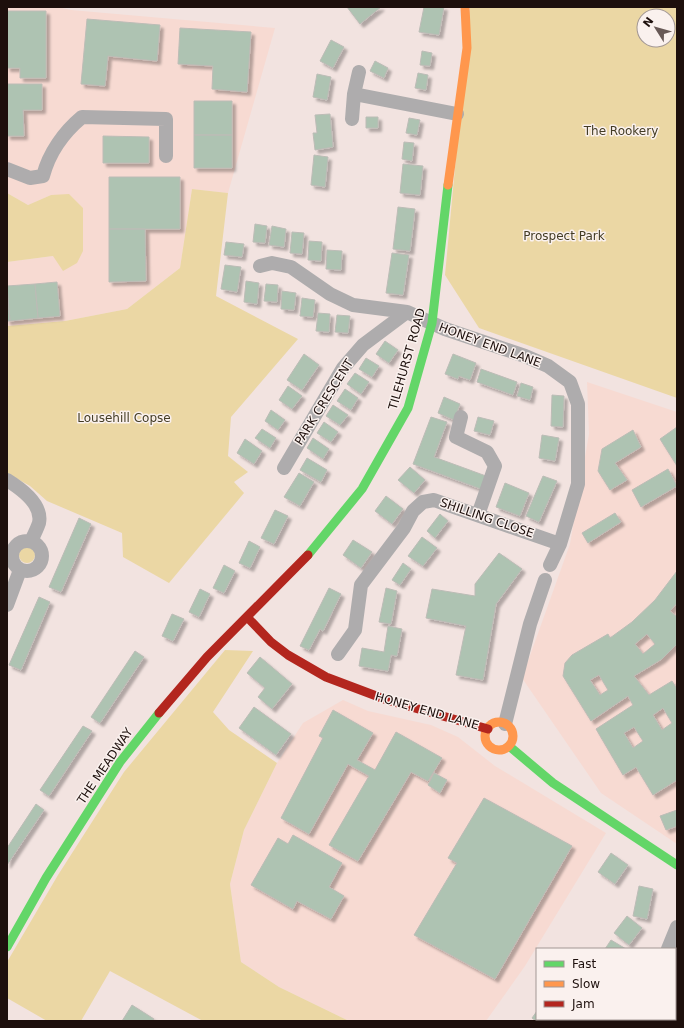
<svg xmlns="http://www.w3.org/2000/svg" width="684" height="1028" viewBox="0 0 684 1028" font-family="'DejaVu Sans',sans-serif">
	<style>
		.built { fill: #f7dad2 }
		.green { fill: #ebd7a4; fill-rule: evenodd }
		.building { fill: #aec3b2; stroke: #bcbcb6; fill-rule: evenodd; filter: url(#shadow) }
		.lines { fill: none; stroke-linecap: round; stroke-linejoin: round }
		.street { stroke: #aeacad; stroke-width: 14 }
		.fast { stroke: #63d668; stroke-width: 9 }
		.slow { stroke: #ff974d; stroke-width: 9 }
		.jam { stroke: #b3261e; stroke-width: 9 }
		.labels { text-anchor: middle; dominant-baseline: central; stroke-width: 3; stroke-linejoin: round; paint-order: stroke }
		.park-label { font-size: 12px; fill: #433c24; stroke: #faf1ee }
		.street-label { font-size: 12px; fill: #1d0f0c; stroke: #faf1ee }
	</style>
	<defs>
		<filter id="shadow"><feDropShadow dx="3.5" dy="3.5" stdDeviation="1" flood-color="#0004"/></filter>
	</defs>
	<rect width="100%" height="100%" fill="#f2e3e0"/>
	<path class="built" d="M7,7H58L71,10L275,28L228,193L192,189L180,268L127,309L65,321L7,326V262L54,256L51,195L28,205L7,193Z
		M587,382L677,412V844L601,793L522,678L570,544L589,434Z
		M343,700L368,711L431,725L458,737L495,766L606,833L525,966L486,1021H349L279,987L241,962L230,884L244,830L277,763L303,723Z"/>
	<path class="green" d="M470,7H677V398L479,328L445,275ZM644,16H668V40H644Z
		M192,189L228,193L216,296L298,339L231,417L228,456L248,472L234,482L244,493L169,583L123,557L122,533L47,501L30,486L7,473V326L65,321L127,309L180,268Z
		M7,193L28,205L51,195L69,194L83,208V251L77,263L63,271L53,256L7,262Z
		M19 555a8 8 0 1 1 16 0a8 8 0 1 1-16 0Z
		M225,650L253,651L213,712L229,730L277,763L244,830L230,884L241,962L279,987L349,1021H203L110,971L81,1021H47L7,998V962L58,875L124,772Z"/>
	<path class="building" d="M347,7H381L360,24Z
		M424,7H444L439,35L419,32Z
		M7,11H46V78H20V68H7Z
		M87,19L160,25L157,61L108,56L105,86L81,84Z
		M180,28L251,32L247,92L212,89L213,66L178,64Z
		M331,40L344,47L333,68L320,61Z
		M422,51L432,53L430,66L420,65Z
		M375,61L388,68L384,78L370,71Z
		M418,73L428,75L426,90L415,88Z
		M317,74L331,77L327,100L313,97Z
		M7,84H42V110H23L24,136H7Z
		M194,101H232V135H194Z
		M330,114L333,147L315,150L313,133H317L315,115Z
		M366,117H378V128H366Z
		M409,118L420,120L417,135L406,133Z
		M194,135H232V168H194Z
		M103,136L149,137V163H103Z
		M404,142L414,143L412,161L402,159Z
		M314,155L328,157L325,187L311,185Z
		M403,164L423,166L420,195L400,193Z
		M109,177H180V229H109Z
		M398,207L415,209L410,251L393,249Z
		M255,224L267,226L265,243L253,242Z
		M272,226L286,229L284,247L269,245Z
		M109,229H145L146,281L109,282Z
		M292,232L304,233L302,254L290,253Z
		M309,241L322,242L321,261L308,260Z
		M226,242L244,244L242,257L224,255Z
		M327,250L342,251L341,270L326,269Z
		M392,253L409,255L403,295L386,293Z
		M225,265L241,267L237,292L221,289Z
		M246,281L259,283L257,304L244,302Z
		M57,282L60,316L38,318L35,284Z
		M35,284L38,318L10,321L7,286Z
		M266,284L278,285L277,302L264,301Z
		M7,287L10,321H7Z
		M282,291L296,293L294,310L281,309Z
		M302,298L315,300L313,317L300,316Z
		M318,313L330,314L329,332L316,331Z
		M337,315L350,316L348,333L335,332Z
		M385,341L398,350L389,363L376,354Z
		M304,354L319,365L302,390L287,380Z
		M453,354L476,363L470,380L459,376L458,379L445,374Z
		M366,358L379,366L372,377L359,369Z
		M481,369L517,382L513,395L477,382Z
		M355,373L369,382L361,394L347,384Z
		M521,383L533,387L530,400L517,396Z
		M288,386L302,396L292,409L279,400Z
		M345,389L358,398L351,410L337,401Z
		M552,395L564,396L563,427L551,426Z
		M444,397L460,404L454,420L438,413Z
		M333,405L348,415L340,425L326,416Z
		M271,410L285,420L278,430L265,421Z
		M431,417L447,422L434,457L486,476L481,489L413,464Z
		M478,417L494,421L490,435L474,431Z
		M324,422L338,432L331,442L317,433Z
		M677,427V466L660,439Z
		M262,429L276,438L270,448L255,438Z
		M633,430L641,447L615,463L627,480L610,490L598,471L602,449Z
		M542,435L559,438L555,461L539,458Z
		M313,438L329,449L323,459L307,448Z
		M245,439L262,451L254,464L237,453Z
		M307,458L327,470L321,482L300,470Z
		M410,467L425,480L414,493L398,480Z
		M668,469L677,486L641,507L632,490Z
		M299,473L314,482L300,506L284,497Z
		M543,476L557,481L539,522L526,516Z
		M505,483L529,493L520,516L496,507Z
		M386,496L403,509L392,524L375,511Z
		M275,510L288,516L274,544L261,538Z
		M615,513L621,522L588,543L582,533Z
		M440,514L448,521L435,538L427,531Z
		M79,518L91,524L61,592L49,587Z
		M422,537L437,548L423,566L408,556Z
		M353,540L372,552L361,568L343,555Z
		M249,541L260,547L250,568L239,563Z
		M499,553L522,569L496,604L483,680L456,675L466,626L426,618L432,589L475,596V584Z
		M403,563L411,569L400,585L392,580Z
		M224,565L235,571L224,593L213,588Z
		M677,571V603L670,611L677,617V644L662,659L634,676L649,695L672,681L677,689V780L653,795L636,767L623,775L596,729L633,705L628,696L591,721L563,676L565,663L572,655L608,634L610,638L632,622L655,600ZM647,634L655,644L643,654L635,644ZM599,675L608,690L600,695L590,680ZM663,708L672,723L662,730L653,715ZM634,727L643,741L633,748L624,733Z
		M329,588L341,594L323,631L320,629L309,650L300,646Z
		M386,588L397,591L391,624L379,622Z
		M200,589L210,594L199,617L189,612Z
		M39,597L50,602L21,670L9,665Z
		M172,614L184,619L173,641L162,636Z
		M388,626L402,629L397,656L391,655L388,671L359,666L362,648L384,652Z
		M135,651L144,657L100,723L91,717Z
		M260,657L292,684L272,709L258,697L265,688L247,673Z
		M254,707L291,734L276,755L239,728Z
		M333,710L373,733L357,760L375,770L396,732L442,758L428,781L411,772L358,861L329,845L369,776L348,764L309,834L281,818L323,738L319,736Z
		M83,726L92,731L49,796L40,790Z
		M434,773L447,780L440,793L428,785Z
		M484,798L572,846L495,979L414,935L457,863L448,858Z
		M36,804L44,810L7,865V848Z
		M677,810V826L666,830L660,816Z
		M293,835L342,863L329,887L344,896L331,919L297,901L293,909L251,885L278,838L288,844Z
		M611,853L628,865L615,884L598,872Z
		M639,886L653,889L647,919L633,916Z
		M627,916L642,928L629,945L614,933Z
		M611,940L626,949H605Z
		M132,1005L154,1019L152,1021H122Z
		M537,1011V1019H557L560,1021H536L532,1018Z"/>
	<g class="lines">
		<path class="street" d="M354,94L359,72
			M352,119L354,94L457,114
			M7,169L30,178L43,176C49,153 64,132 82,117L166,119V156
			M260,266L272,263L291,267L330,294L353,305L407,312L445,329L525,356L548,366L570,382L578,404V484L560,544L550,565
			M461,417L456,437L487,452L495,466L478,515
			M284,468L343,368L363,345L407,312
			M7,480C20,488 43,504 39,523C37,529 34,535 31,541
			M12 556a15 15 0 1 1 30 0a15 15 0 1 1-30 0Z
			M7,605L20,570
			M338,654L355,630L361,585L404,528L413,511L423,502L434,500L560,544
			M505,724L530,624L545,580
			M668,949L677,927
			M635,1021L637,1019"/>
		<path class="fast" d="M308,555L362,489L408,408L432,323L448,185
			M509,746L553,783L677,865
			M7,947L46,878L120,762L159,713"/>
		<path class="slow" d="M448,185L467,48L465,7
			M485 736a14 14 0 1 1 28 0a14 14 0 1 1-28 0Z"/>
		<path class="jam" d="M247,617L271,642L288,655L326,677L387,700L488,729
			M159,713L207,657L308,555"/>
	</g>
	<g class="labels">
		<g class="park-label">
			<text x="621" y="131">The Rookery</text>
			<text x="564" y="236">Prospect Park</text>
			<text x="124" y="418">Lousehill Copse</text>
		</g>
		<g class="street-label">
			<text transform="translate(490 345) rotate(20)">HONEY END LANE</text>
			<text transform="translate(407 359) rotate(-74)">TILEHURST ROAD</text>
			<text transform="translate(324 402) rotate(-58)">PARK CRESCENT</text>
			<text transform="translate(487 518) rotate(19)">SHILLING CLOSE</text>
			<text transform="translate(427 711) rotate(16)">HONEY END LANE</text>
			<text transform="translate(105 766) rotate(-56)">THE MEADWAY</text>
		</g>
	</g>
	<rect width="684" height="1028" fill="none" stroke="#1d0f0c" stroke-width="16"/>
	<rect x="536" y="948" width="140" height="72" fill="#faf1ee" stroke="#a29794"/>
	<rect x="544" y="961" width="20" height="6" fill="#63d668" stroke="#a29794"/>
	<text x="572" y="968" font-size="12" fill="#1d0f0c">Fast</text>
	<rect x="544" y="981" width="20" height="6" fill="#ff974d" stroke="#a29794"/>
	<text x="572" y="988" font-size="12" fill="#1d0f0c">Slow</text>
	<rect x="544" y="1001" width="20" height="6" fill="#b3261e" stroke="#a29794"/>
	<text x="572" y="1008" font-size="12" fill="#1d0f0c">Jam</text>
	<g transform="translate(656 28) rotate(307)"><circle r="19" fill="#faf1ee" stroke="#a29794"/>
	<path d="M0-3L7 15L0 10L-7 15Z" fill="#685956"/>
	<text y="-6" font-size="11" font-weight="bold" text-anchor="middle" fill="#1d0f0c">N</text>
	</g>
</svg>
